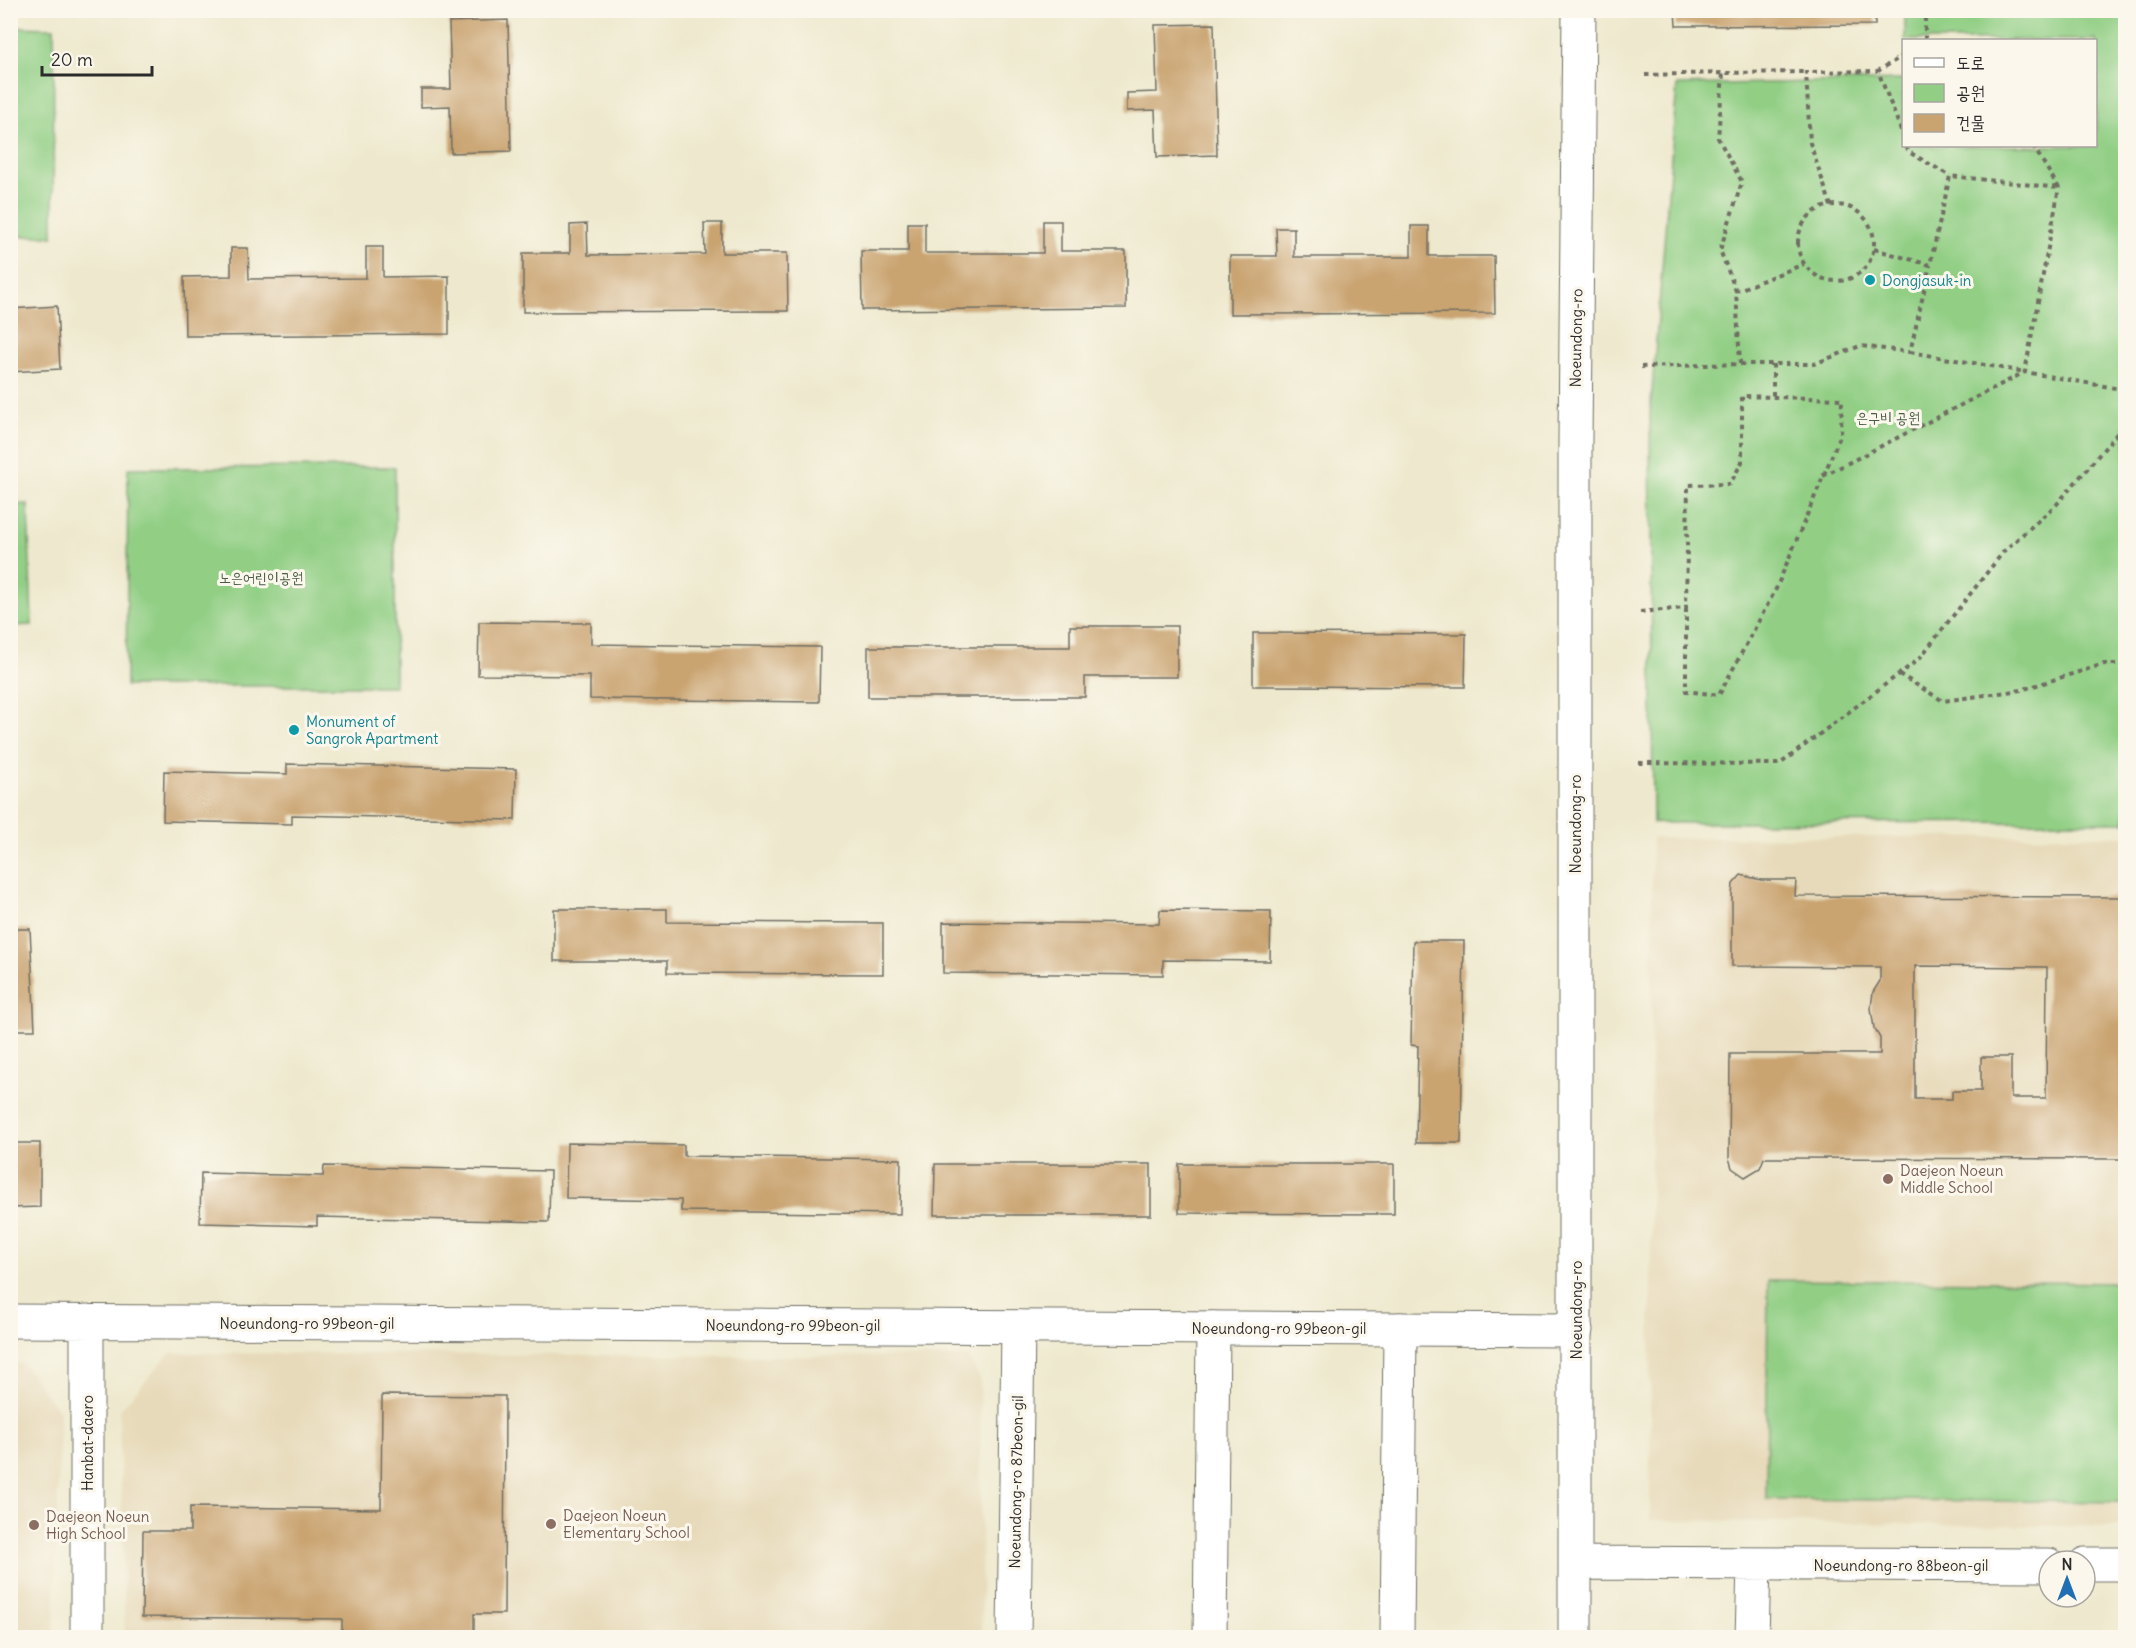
<svg xmlns="http://www.w3.org/2000/svg" width="2136" height="1648" viewBox="0 0 2136 1648" font-family="Delius,'Poor Story',sans-serif">
	<style>
		.built { fill: #e7daba }
		.green { fill: #92cf85; stroke: #5e7d58; stroke-width: 1.5 }
		.building { fill: #c9a370; fill-rule: evenodd }
		.lines { fill: none; stroke-linecap: round; stroke-linejoin: round }
		.street-casing { stroke: #6f6e64; stroke-width: 35 }
		.secondary-casing { stroke: #6f6e64; stroke-width: 35 }
		.path { stroke: #6f6e64; stroke-width: 4; stroke-dasharray: 4.5 4.5; stroke-linecap: butt }
		.street { stroke: #fff; stroke-width: 33 }
		.secondary { stroke: #fff; stroke-width: 33 }
		.culture-dot { fill: #0f9aa8; stroke: #fbf7ec; stroke-width: 2 }
		.education-dot { fill: #8d6e63; stroke: #fbf7ec; stroke-width: 2 }
		.labels { text-anchor: middle; dominant-baseline: central; stroke-width: 6; stroke-linejoin: round; paint-order: stroke }
		.culture-label { font-size: 15px; fill: #0d838f; stroke: #fbf7ec; text-anchor: start }
		.street-label { font-size: 15px; fill: #2b2b2b; stroke: #fbf7ec }
		.park-label { font-size: 15px; fill: #4a5c46; stroke: #fbf7ec }
		.education-label { font-size: 15px; fill: #785e54; stroke: #fbf7ec; text-anchor: start }
	</style>
	<rect width="100%" height="100%" fill="#fbf7ec"/>
	<filter id="ink" filterUnits="userSpaceOnUse"><feTurbulence type="fractalNoise" baseFrequency=".0167" numOctaves="2"/><feDisplacementMap in="SourceGraphic" scale="12" xChannelSelector="R" yChannelSelector="G"/><feConvolveMatrix kernelMatrix="1 2 1 2 8 2 1 2 1" color-interpolation-filters="sRGB"/></filter>
	<filter id="wash" filterUnits="userSpaceOnUse"><feTurbulence type="fractalNoise" baseFrequency=".008" numOctaves="4" result="noise"/><feDisplacementMap in="SourceGraphic" scale="24" xChannelSelector="R" yChannelSelector="G"/><feGaussianBlur stdDeviation="1.35" result="paint"/><feColorMatrix in="noise" values="0 0 0 0 0 0 0 0 0 0 0 0 0 0 0 0 0 1.4 0 .05"/><feComposite in="paint" operator="in"/></filter>
	<g filter="url(#wash)">
		<rect width="100%" height="100%" fill="#eee9ce"/>
		<path class="built" d="M2125,836V1527L1650,1520L1652,838Z
			M170,1353L968,1357L980,1379L982,1637H125L119,1411Z
			M10,1363H22L60,1412L54,1637H11Z"/>
		<path class="green" d="M1905,11H2125V822L1653,823L1650,415L1677,85L1903,80L1904,146H2096V40H1905Z
			M11,27L54,28L53,236H11Z
			M395,467V686H126L128,468Z
			M28,504L32,625L11,626V505Z
			M1768,1280L2125,1283V1502L1766,1499Z"/>
		<g id="blocks">
			<path class="building" d="M1675,10H1875V25L1676,26Z
				M508,20L511,151L451,153L450,106L421,107V89H451L449,22Z
				M1214,24L1217,155L1157,157L1155,110L1127,111V93L1157,92L1155,25Z
				M1043,221H1061V251H1126V308L862,310L861,251H908V223H925V253H1043Z
				M704,223H722V253H787L788,311L523,312V253H570V225L587,224L588,255L705,254Z
				M1411,226H1429V256H1494L1495,313L1230,314V256H1277L1276,228H1294V257H1411Z
				M366,247H383V277L449,276V334L185,336L184,277L231,276V248H248L249,279L366,278Z
				M57,306L60,369L10,372V309Z
				M479,622L591,623V644L820,647L819,702L590,699V676L478,675Z
				M1070,626H1177V677H1085V697H868V647H1070Z
				M1253,633L1466,634L1465,687L1253,686Z
				M287,764L516,769L515,820L292,815V824L163,821L164,771L287,774Z
				M1741,875L1761,880H1796L1795,896L2126,897V1159L1764,1158L1760,1168L1745,1177L1732,1168L1729,1158L1730,1054H1880V1038L1874,1028L1871,1008L1873,992L1880,981V967L1732,966V896L1733,884ZM1915,966L2047,967L2046,1098H2011V1057H1981V1091H1952V1099H1915Z
				M554,909H667V922L883,923V974L667,973V961H554Z
				M1160,910L1271,911L1270,961L1163,960V975L943,973V922L1159,924Z
				M10,929H30L35,1030H10Z
				M1413,941H1464L1461,1143H1416L1418,1046L1411,1045Z
				M10,1143H40V1207L10,1208Z
				M567,1143L684,1145V1156L901,1159L900,1214L681,1211V1200L566,1198Z
				M935,1164H1151V1215H934Z
				M1179,1164H1394V1214L1179,1213Z
				M324,1166L550,1171L549,1222L317,1217V1226L200,1223L201,1173L323,1176Z
				M382,1395L505,1396L504,1614H474V1638H342V1619L142,1617L143,1531H190V1507L381,1509Z"/>
		</g>
	</g>
	<g filter="url(#ink)">
		<use href="#blocks" fill-opacity="0" stroke="#6f6e64" stroke-width="1.5"/>
		<g class="lines">
			<defs>
				<path id="street" d="M1576,1563L2049,1565
					M2085,1564H2126
					M1014,1638L1018,1327
					M1210,1638L1213,1328
					M1397,1638L1400,1329
					M1575,1638V442L1579,10
					M1752,1638L1754,1565"/>
				<path id="secondary" d="M10,1321L1576,1330
					M87,1638V1321"/>
			</defs>
			<use href="#street" class="street-casing"/>
			<use href="#secondary" class="secondary-casing"/>
			<path class="path" d="M2119,10L2126,42
				M1925,40V10
				M1904,55L1878,71L1904,138
				M1645,75L1723,73
				M1906,146L1909,152L1950,176
				M2033,146L2059,188L2025,372L2126,390
				M1798 243a38 38 0 1 1 76 0a38 38 0 1 1-76 0Z
				M1831,206L1810,143L1806,72L1878,71
				M1874,249L1930,265L1950,176L2059,188
				M1736,291L1720,250L1742,182L1718,138L1723,73L1806,72
				M1910,352L2025,372
				M1740,364H1814L1860,346L1910,352L1930,265
				M1773,364V396
				M1641,367L1740,364L1736,291L1804,264
				M1823,476L2025,372
				M1640,612L1686,608L1688,485L1730,484L1742,462V396L1842,399L1841,434L1776,589L1719,695L1686,691V608
				M1899,674L1943,701L2021,690L2104,664H2126
				M1639,763L1780,764L1919,659L2004,551L2057,504L2126,423"/>
			<use href="#street" class="street"/>
			<use href="#secondary" class="secondary"/>
		</g>
	</g>
	<g class="culture-dot">
		<circle cx="1870" cy="280" r="6"/>
		<circle cx="294" cy="730" r="6"/>
	</g>
	<g class="education-dot">
		<circle cx="1888" cy="1179" r="6"/>
		<circle cx="551" cy="1524" r="6"/>
		<circle cx="34" cy="1525" r="6"/>
	</g>
	<g class="labels">
		<g class="culture-label">
			<text x="1882" y="280">Dongjasuk-in</text>
			<text x="306" y="721">Monument of<tspan x="306" dy="17">Sangrok Apartment</tspan></text>
		</g>
		<g class="street-label">
			<text transform="translate(1576 338) rotate(-89)">Noeundong-ro</text>
			<text transform="translate(1575 824) rotate(-90)">Noeundong-ro</text>
			<text transform="translate(1576 1310) rotate(-90)">Noeundong-ro</text>
			<text x="307" y="1323">Noeundong-ro 99beon-gil</text>
			<text x="793" y="1325">Noeundong-ro 99beon-gil</text>
			<text x="1279" y="1328">Noeundong-ro 99beon-gil</text>
			<text transform="translate(87 1443) rotate(-90)">Hanbat-daero</text>
			<text transform="translate(1016 1482) rotate(-89)">Noeundong-ro 87beon-gil</text>
			<text x="1901" y="1565">Noeundong-ro 88beon-gil</text>
		</g>
		<g class="park-label">
			<text x="1888" y="417">은구비 공원</text>
			<text x="261" y="577">노은어린이공원</text>
		</g>
		<g class="education-label">
			<text x="1900" y="1170">Daejeon Noeun<tspan x="1900" dy="17">Middle School</tspan></text>
			<text x="563" y="1515">Daejeon Noeun<tspan x="563" dy="17">Elementary School</tspan></text>
			<text x="46" y="1516">Daejeon Noeun<tspan x="46" dy="17">High School</tspan></text>
		</g>
	</g>
	<rect width="2136" height="1648" fill="none" stroke="#fbf7ec" stroke-width="36"/>
	<rect x="1902" y="39" width="195" height="108" fill="#fbf7ec" stroke="#a8a59f" stroke-width="1.5"/>
	<rect x="1914" y="58" width="30" height="9" fill="#ffffff" stroke="#a8a59f" stroke-width="1.5"/>
	<text x="1956" y="69" font-size="18" fill="#2b2b2b">도로</text>
	<rect x="1914" y="84" width="30" height="18" fill="#92cf85" stroke="#a8a59f" stroke-width="1.5"/>
	<text x="1956" y="99" font-size="18" fill="#2b2b2b">공원</text>
	<rect x="1914" y="114" width="30" height="18" fill="#c9a370" stroke="#a8a59f" stroke-width="1.5"/>
	<text x="1956" y="129" font-size="18" fill="#2b2b2b">건물</text>
	<g transform="translate(2067 1579)"><circle r="28" fill="#fbf7ec" stroke="#a8a59f" stroke-width="1.5"/>
	<path d="M0-4.5L10 22L0 15L-10 22Z" fill="#1f6fb2"/>
	<text y="-9" font-size="16" font-weight="bold" text-anchor="middle" fill="#2b2b2b">N</text>
	</g>
	<path d="M42 66v9h110v-9" fill="none" stroke="#2b2b2b" stroke-width="3"/>
	<text x="51" y="66" font-size="18" fill="#2b2b2b" stroke="#fbf7ec" stroke-width="4.5" paint-order="stroke">20 m</text>
</svg>
